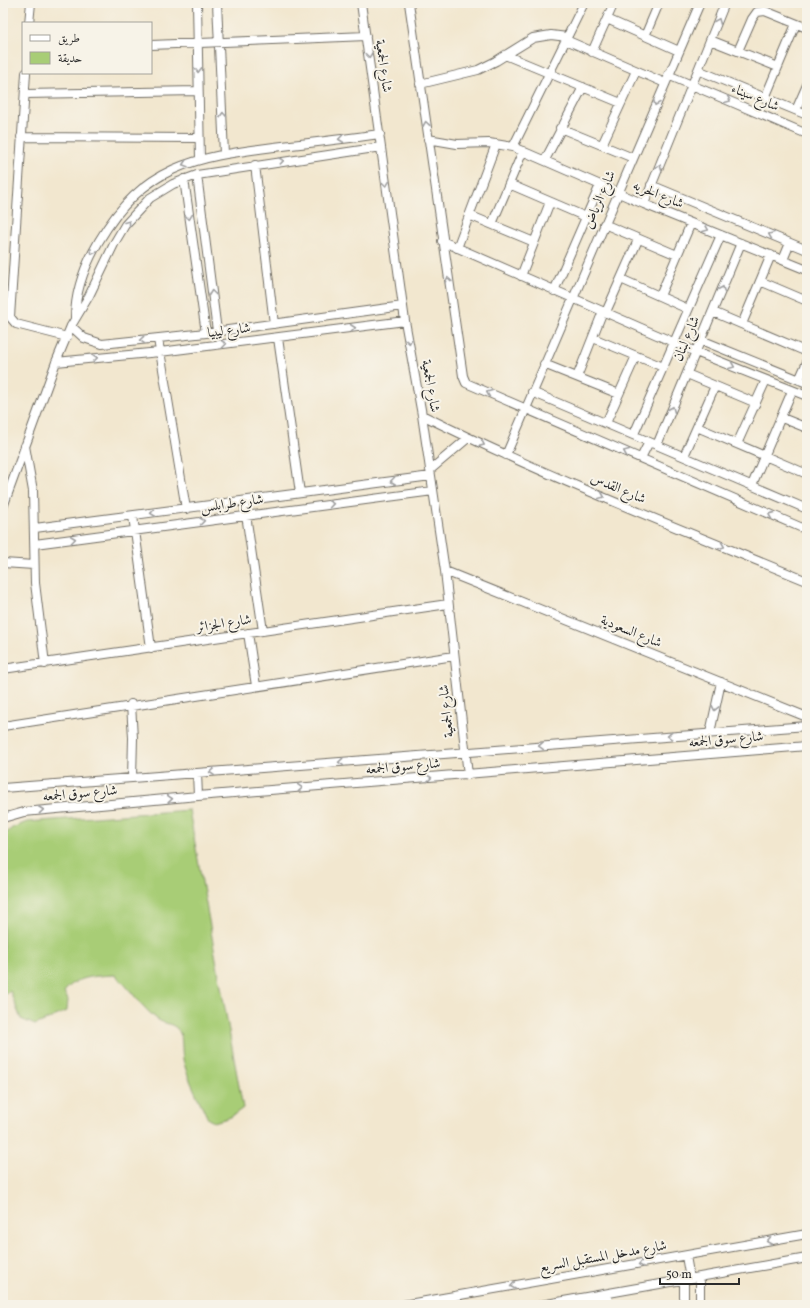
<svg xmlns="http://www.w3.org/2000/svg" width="810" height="1308" viewBox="0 0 810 1308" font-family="Vollkorn,Amiri,serif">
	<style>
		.green { fill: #a8cd76; stroke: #6a7c50 }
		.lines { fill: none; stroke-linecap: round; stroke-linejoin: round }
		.minor-casing { stroke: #716d64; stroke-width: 10 }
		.minor { stroke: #fff; stroke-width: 8 }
		.oneway { stroke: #a0a0a0 }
		.labels { text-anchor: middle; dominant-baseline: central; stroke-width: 4; stroke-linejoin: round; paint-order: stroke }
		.street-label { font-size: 14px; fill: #2b2b2b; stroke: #f7f3e8 }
	</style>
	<rect width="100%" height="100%" fill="#f7f3e8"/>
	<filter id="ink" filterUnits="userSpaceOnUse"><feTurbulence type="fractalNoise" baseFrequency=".025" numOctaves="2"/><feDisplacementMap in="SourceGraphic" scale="8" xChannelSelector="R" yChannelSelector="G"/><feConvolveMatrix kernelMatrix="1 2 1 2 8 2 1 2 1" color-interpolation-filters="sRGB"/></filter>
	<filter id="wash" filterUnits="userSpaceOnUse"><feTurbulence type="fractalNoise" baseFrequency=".012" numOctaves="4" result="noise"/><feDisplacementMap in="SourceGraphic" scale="16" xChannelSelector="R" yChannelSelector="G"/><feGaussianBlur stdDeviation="0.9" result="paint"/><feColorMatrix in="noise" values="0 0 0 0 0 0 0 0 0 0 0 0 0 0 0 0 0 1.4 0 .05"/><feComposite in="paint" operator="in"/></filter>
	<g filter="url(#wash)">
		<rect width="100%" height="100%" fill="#f2e7cf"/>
		<path class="green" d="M189,810L243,1108L231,1117L214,1122L208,1119C200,1101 189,1082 184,1063C181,1054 183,1040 180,1033C175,1022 164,1025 157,1019C142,1008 130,988 115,975C96,976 76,976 64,992L68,1000L67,1011L35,1025L21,1019L10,991L3,995V836L12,828L27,822Z"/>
	</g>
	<g filter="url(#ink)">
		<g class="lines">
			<defs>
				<path id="minor" d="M197,3L200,159
					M217,3L224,154
					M361,3L405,321L422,415L445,571L468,775
					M409,3L463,376L466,383L807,530
					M607,19L679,51
					M29,23L31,3
					M645,36L659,3
					M566,40L665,83
					M710,40L778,67
					M151,45L366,36
					M738,51L752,19L757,12L765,11L807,28
					M592,52L614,3
					M505,55L621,103
					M698,70L807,115
					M26,73L10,317L16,324L67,337
					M668,75L807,134
					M420,84L478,70L496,61L533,38L551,35L567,37
					M25,94L198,91
					M765,98L796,24
					M796,110L807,85
					M560,128L633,158
					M21,137L199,138
					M428,139L457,144L489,143L513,147L644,204L807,270
					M602,145L636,71
					M513,147L584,3
					M545,160L583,87
					M255,165L274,324
					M197,175L217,331
					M184,179L206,333
					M509,184L586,217
					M651,185L807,250
					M644,204L725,3
					M469,215L534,242
					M492,224L523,151
					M604,224L677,255
					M442,241L696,352L807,396
					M457,248L496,144
					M783,260L790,243
					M521,276L550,202
					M621,279L688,309
					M760,281L807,301
					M554,291L600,185
					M660,296L691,223
					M606,312L638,240
					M713,312L807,352
					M75,318C75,290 85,265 99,241C143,166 194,157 274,147C309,143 344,139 380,134
					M742,324L771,255
					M71,326L84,338L102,344L206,333L403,306
					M278,338L300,493
					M593,338L663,367
					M158,339L186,509
					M701,340L807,383
					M56,362L160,352L405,321
					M544,364L619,394
					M687,374L756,403
					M577,377L603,311
					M799,380L807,362
					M532,392L807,509
					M422,415C547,477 678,528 807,581
					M782,418L807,428
					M606,423L636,356
					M697,427L807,474
					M634,434L721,235
					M737,444L766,380
					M657,445L741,243
					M25,446L33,491L35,583L45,664
					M506,455L700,3
					M684,456L715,386
					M641,458L649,442
					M430,470L468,438
					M752,485L792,391
					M244,501L263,631
					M3,507L56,362L71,326L89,296L115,242L125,225L150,198L173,184L197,175L381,147
					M133,516L151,648
					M35,528L431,476
					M35,544L433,491
					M3,563L34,565
					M445,571L807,717
					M248,633L256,686
					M3,669L448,604
					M131,704L133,738L132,778
					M3,726L454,656
					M710,733L721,682
					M197,773L198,796
					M3,788L807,726
					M3,818L24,812L198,796L807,746
					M686,1256L690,1279
					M700,1278V1305
					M684,1280V1305
					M403,1305L807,1234
					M541,1305L807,1258
					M607,1305V1294"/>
			</defs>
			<use href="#minor" class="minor-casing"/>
			<use href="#minor" class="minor"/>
		</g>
		<defs><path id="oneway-chevron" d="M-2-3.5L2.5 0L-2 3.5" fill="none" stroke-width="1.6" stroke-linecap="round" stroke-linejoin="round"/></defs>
		<g class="oneway">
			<use href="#oneway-chevron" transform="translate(718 21) rotate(-68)"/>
			<use href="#oneway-chevron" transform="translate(369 55) rotate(82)"/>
			<use href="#oneway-chevron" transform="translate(198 70) rotate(89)"/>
			<use href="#oneway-chevron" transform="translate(728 100) rotate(23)"/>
			<use href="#oneway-chevron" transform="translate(656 103) rotate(113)"/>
			<use href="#oneway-chevron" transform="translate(223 115) rotate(-93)"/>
			<use href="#oneway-chevron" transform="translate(426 124) rotate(-99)"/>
			<use href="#oneway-chevron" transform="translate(341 139) rotate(173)"/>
			<use href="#oneway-chevron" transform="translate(281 161) rotate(-8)"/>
			<use href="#oneway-chevron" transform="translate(185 164) rotate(162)"/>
			<use href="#oneway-chevron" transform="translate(659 167) rotate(-68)"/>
			<use href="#oneway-chevron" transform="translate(386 184) rotate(82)"/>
			<use href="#oneway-chevron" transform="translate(189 217) rotate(82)"/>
			<use href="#oneway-chevron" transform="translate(128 223) rotate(-53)"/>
			<use href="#oneway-chevron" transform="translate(706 229) rotate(22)"/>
			<use href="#oneway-chevron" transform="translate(771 235) rotate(-158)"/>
			<use href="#oneway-chevron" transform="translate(93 252) rotate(118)"/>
			<use href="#oneway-chevron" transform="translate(448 280) rotate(-99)"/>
			<use href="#oneway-chevron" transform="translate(722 289) rotate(-67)"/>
			<use href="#oneway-chevron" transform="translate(212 293) rotate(-97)"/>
			<use href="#oneway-chevron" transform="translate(353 328) rotate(-7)"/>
			<use href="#oneway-chevron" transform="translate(142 340) rotate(175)"/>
			<use href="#oneway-chevron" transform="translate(409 341) rotate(80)"/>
			<use href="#oneway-chevron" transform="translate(224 344) rotate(-7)"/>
			<use href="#oneway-chevron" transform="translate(95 358) rotate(-5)"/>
			<use href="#oneway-chevron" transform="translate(732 366) rotate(22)"/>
			<use href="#oneway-chevron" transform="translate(489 393) rotate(-158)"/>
			<use href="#oneway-chevron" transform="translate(672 409) rotate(-67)"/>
			<use href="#oneway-chevron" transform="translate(482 444) rotate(24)"/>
			<use href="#oneway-chevron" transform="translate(626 452) rotate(-157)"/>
			<use href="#oneway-chevron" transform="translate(393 481) rotate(173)"/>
			<use href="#oneway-chevron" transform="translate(602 496) rotate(23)"/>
			<use href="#oneway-chevron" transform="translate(331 504) rotate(-8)"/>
			<use href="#oneway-chevron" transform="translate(153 513) rotate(172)"/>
			<use href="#oneway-chevron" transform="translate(771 515) rotate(-157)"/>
			<use href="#oneway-chevron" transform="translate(202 521) rotate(-8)"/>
			<use href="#oneway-chevron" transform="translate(73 539) rotate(-7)"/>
			<use href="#oneway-chevron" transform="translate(722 546) rotate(22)"/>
			<use href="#oneway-chevron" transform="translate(715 708) rotate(102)"/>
			<use href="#oneway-chevron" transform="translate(670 736) rotate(176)"/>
			<use href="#oneway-chevron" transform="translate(541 746) rotate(176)"/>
			<use href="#oneway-chevron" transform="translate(341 762) rotate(175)"/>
			<use href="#oneway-chevron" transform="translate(212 772) rotate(175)"/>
			<use href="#oneway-chevron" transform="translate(429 778) rotate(-5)"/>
			<use href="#oneway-chevron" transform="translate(300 788) rotate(-5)"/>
			<use href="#oneway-chevron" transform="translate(170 799) rotate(-5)"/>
			<use href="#oneway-chevron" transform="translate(41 810) rotate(-6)"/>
			<use href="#oneway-chevron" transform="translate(769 1241) rotate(170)"/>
			<use href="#oneway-chevron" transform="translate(641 1264) rotate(170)"/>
			<use href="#oneway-chevron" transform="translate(513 1286) rotate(170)"/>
		</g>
	</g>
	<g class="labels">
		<g class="street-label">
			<text transform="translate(383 66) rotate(82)">شارع الجمعية</text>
			<text transform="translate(755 98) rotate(23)">شارع سيناء</text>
			<text transform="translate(658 195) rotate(22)">شارع الحريه</text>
			<text transform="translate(600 200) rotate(-67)">شارع الرياض</text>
			<text transform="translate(229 331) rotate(-7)">شارع ليبيا</text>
			<text transform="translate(687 339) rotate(-67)">شارع لبنان</text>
			<text transform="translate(430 386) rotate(80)">شارع الجمعية</text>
			<text transform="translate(618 489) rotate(23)">شارع القدس</text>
			<text transform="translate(232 504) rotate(-8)">شارع طرابلس</text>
			<text transform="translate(224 624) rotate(-9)">شارع الجزائر</text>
			<text transform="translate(631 632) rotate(22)">شارع السعودية</text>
			<text transform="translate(447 711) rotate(-96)">شارع الجمعية</text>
			<text transform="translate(726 740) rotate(-5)">شارع سوق الجمعه</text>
			<text transform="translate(403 767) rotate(-5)">شارع سوق الجمعه</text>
			<text transform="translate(80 794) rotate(-5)">شارع سوق الجمعه</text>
			<text transform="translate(603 1257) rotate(-10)">شارع مدخل المستقبل السريع</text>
		</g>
	</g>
	<rect width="810" height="1308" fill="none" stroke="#f7f3e8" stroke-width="16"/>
	<rect x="22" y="22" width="130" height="52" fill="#f7f3e8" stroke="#a5a39c"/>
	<rect x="30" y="35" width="20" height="6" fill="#ffffff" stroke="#a5a39c"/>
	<text x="58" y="42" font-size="12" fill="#2b2b2b">طريق</text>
	<rect x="30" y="52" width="20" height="12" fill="#a8cd76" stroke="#a5a39c"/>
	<text x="58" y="62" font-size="12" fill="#2b2b2b">حديقة</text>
	<path d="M660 1278v6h79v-6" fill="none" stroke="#2b2b2b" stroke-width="2"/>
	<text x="666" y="1278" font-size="12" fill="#2b2b2b" stroke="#f7f3e8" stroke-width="3" paint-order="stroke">50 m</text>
</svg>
